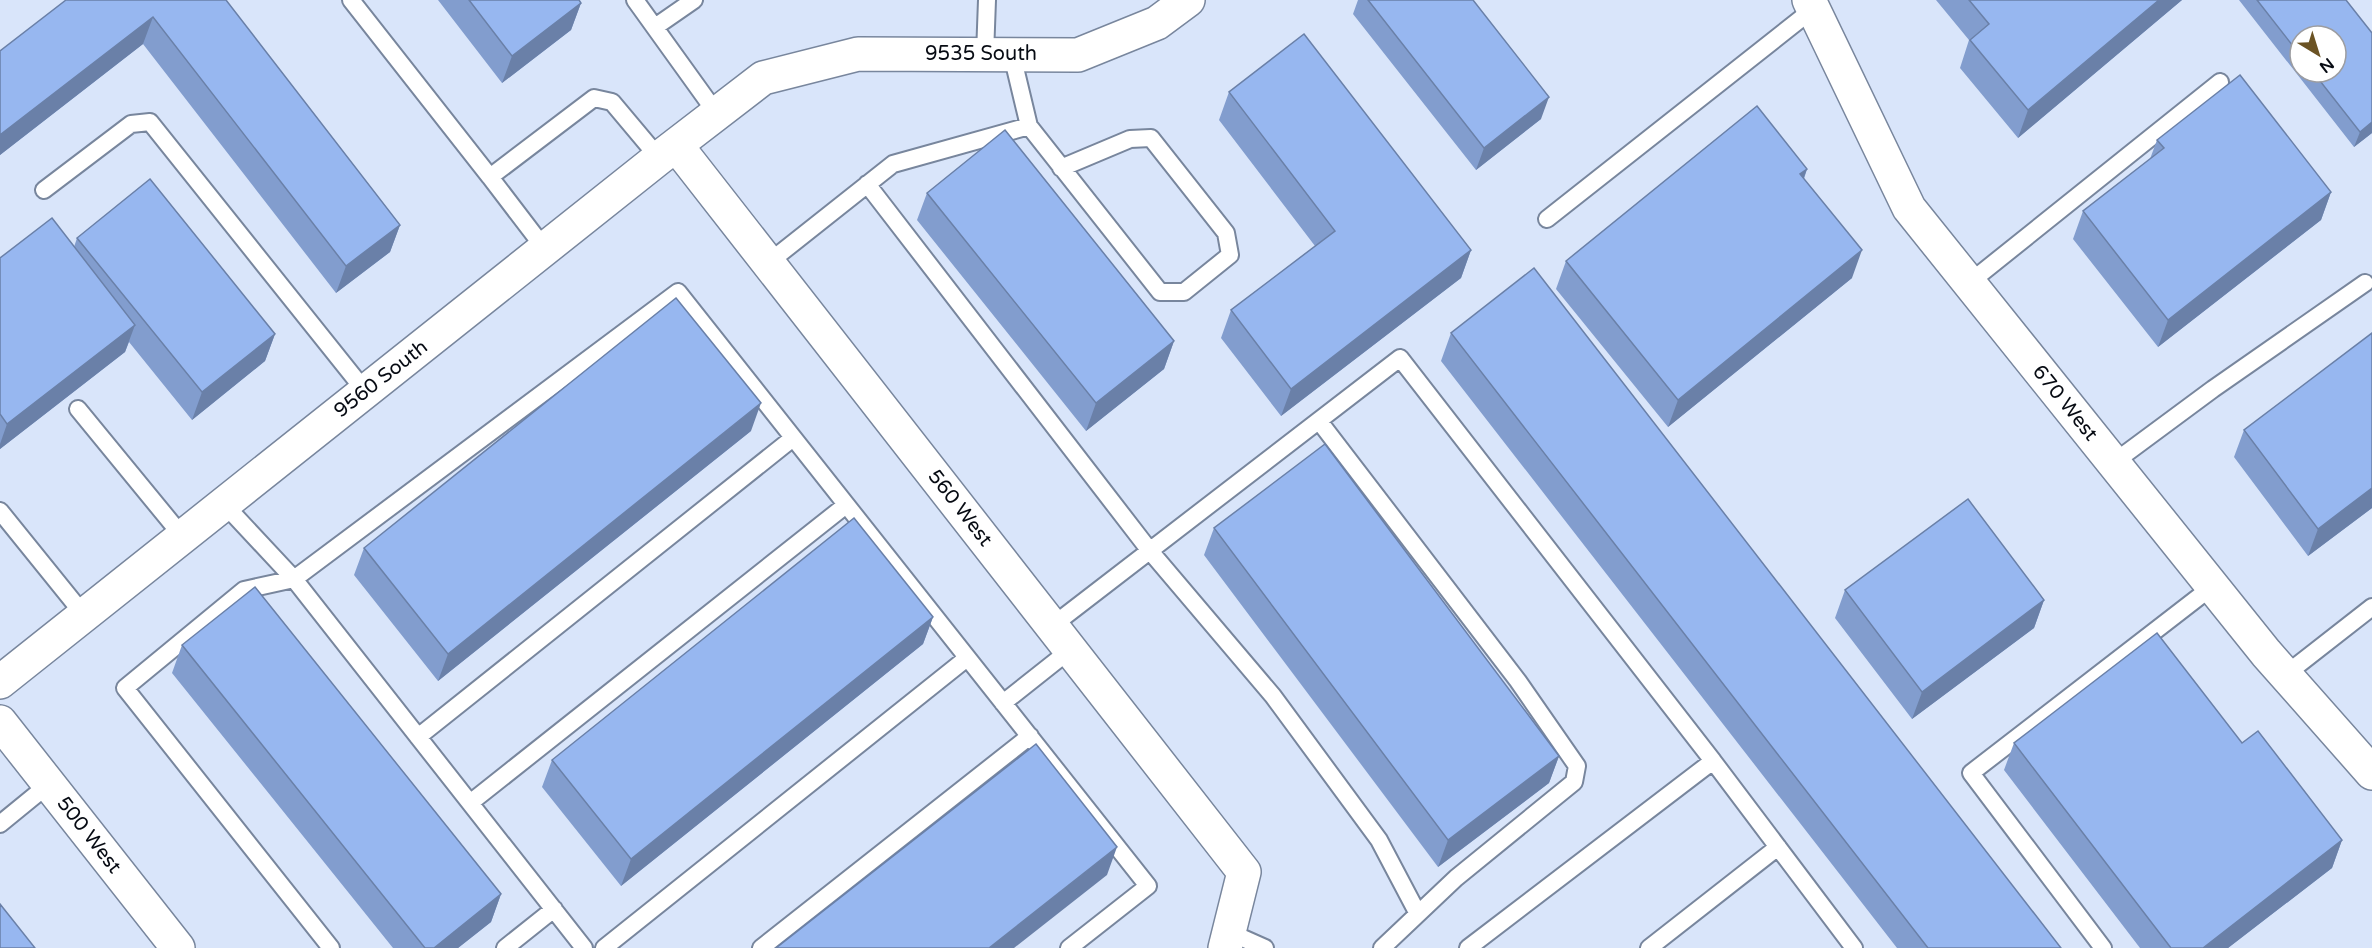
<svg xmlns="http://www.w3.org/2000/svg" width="2372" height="948" viewBox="0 0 2372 948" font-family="'Varela Round',sans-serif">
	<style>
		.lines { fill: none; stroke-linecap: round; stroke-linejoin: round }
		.lane-casing { stroke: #78869d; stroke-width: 20 }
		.street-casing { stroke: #78869d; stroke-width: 36 }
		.secondary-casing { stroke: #78869d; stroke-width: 36 }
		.lane { stroke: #fff; stroke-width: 16 }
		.street { stroke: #fff; stroke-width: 33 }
		.secondary { stroke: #fff; stroke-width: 33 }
		.wall { fill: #829dce; fill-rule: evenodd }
		.shaded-wall { fill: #6a80a8 }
		.building { fill: #97b7f0; stroke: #6a80a8; stroke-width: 1.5 }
		.labels { text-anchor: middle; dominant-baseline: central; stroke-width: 4.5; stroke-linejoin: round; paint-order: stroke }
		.street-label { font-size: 20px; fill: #070b13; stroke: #fff }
	</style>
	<rect width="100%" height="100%" fill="#d9e5fa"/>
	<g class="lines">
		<defs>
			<path id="lane" d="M351,0L490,177L594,98L612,102L659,158
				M635,0L717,114
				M655,27L694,0
				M985,55L987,0
				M1029,126L1160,292H1184L1230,255L1226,233L1151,138L1130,139L1061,168
				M490,177L545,249
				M867,184L1150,551L1273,696L1379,840L1418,914
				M44,190L131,124L150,122L365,391
				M1547,219L1817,6
				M768,263L893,164L1029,126L1012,55
				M1969,283L2220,82
				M78,409L183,537
				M1319,421L1518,681L1577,766L1574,782L1456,878L1382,948
				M2113,463L2213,389L2365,283
				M224,504L294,579L584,948
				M0,511L84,615
				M1052,626L1400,358L1713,761
				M2285,675L2372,607
				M1003,703L1070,650
				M418,737L793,438
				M470,803L846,505
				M0,824L49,784
				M1229,932L1265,948
				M331,948L125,688L244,590L294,579L678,292L1148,886L1069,948
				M505,948L554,909
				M604,948L967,658
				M761,948L1030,736
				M1468,948L1713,761L1854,948
				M1649,948L1778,847
				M2103,948L1971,773L2213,586"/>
			<path id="street" d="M1809,0L1909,208L2266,653L2372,773
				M676,145L1244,872L1225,948
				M0,682L659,158L763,78L858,54L1078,55L1157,23L1188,0"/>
			<path id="secondary" d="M0,722L178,948"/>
		</defs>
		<use href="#lane" class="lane-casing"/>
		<use href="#street" class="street-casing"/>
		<use href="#secondary" class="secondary-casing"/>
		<use href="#lane" class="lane"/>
		<use href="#street" class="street"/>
		<use href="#secondary" class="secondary"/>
	</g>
	<path class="wall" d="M226,0L400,225L390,252L336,293L143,44L0,155V51Z
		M438,0H579L581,3L571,30L502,83Z
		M1358,0H1473L1541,119L1476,170L1353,14Z
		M1936,0H2182L2018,138L1960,68L1969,40Z
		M2239,0H2346L2372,133L2354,147ZM2300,36L2336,72H2300Z
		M1229,92L1471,250L1461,278L1281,416L1221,338L1231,310L1315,246L1219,120Z
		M2157,140L2331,192L2321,220L2158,347L2073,239L2083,211L2150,159Z
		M1807,169L1804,179L1852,278L1668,427L1556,289L1566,261Z
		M927,193L1174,341L1164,369L1086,431L917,220Z
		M77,238L275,334L265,361L192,420L129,342L125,352L0,449V258L74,247Z
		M1451,333L2061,948H1897L1441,361Z
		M2372,333V508L2308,556L2234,457L2244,430Z
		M751,431L438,681L354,575L364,548Z
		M1214,528L1559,756L1549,783L1438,867L1204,555Z
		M1845,590L2044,600L2034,628L1912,719L1835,618Z
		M933,617L923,644L621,886L542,787L552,760Z
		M182,645L501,894L491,922L458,948H393L172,673Z
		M2014,743H2242L2342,840L2332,868L2228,948H2140L2004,770Z"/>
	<path class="shaded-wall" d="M2159,0H2182L2018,138L2028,110Z
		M581,3L571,30L502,83L512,56Z
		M153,17L143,44L0,155V135Z
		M1549,97L1541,119L1476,170L1484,148Z
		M2372,122V133L2354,147L2360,132Z
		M1807,169L1797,196L1800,174Z
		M2331,192L2321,220L2158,347L2168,320Z
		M400,225L390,252L336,293L346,266Z
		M1471,250L1461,278L1281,416L1291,389Z
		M1862,250L1852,278L1668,427L1678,400Z
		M135,325L125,352L0,449V444L7,424Z
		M275,334L265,361L192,420L202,392Z
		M1174,341L1164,369L1086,431L1096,403Z
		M761,403L751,431L438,681L448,654Z
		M2372,488V508L2308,556L2318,529Z
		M2044,600L2034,628L1912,719L1922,692Z
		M933,617L923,644L621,886L631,859Z
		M1559,756L1549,783L1438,867L1448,840Z
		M2342,840L2332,868L2228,948H2203Z
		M1117,847L1107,875L1014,948H989Z
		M501,894L491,922L458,948H434Z"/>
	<path class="building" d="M66,0H226L400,225L346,266L153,17L0,135V51Z
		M469,0H579L581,3L512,56Z
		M1368,0H1473L1549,97L1484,148Z
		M1969,0H2159L2028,110L1970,40L1989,24Z
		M2257,0H2346L2372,33V122L2360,132L2313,72H2336V36H2300V55Z
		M1304,34L1471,250L1291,389L1231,310L1335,231L1229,92Z
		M2240,75L2331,192L2168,320L2083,211L2164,148L2157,140Z
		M1757,106L1807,169L1800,174L1862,250L1678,400L1566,261Z
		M1005,130L1174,341L1096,403L927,193Z
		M150,179L275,334L202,392L77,238Z
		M52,218L135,325L7,424L0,414V258Z
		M1534,268L2061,948H1928L1451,333Z
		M676,298L761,403L448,654L364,548Z
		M2372,333V488L2318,529L2244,430Z
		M1325,444L1559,756L1448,840L1214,528Z
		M1968,499L2044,600L1922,692L1845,590Z
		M854,518L933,617L631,859L552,760Z
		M255,587L501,894L434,948H425L182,645Z
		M2157,633L2242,743L2258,731L2342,840L2203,948H2171L2014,743Z
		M1036,744L1117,847L989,948H776Z
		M0,904L35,948H0Z"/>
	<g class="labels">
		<g class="street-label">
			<text x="981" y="54">9535 South</text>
			<text transform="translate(381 379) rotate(-38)">9560 South</text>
			<text transform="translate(2065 403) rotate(51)">670 West</text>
			<text transform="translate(960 508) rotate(52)">560 West</text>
			<text transform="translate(89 835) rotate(52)">500 West</text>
		</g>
	</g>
	<g transform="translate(2318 54) rotate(142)"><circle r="28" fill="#ffffff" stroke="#9c9da1" stroke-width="1.5"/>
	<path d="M0-4.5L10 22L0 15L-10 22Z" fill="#6b5324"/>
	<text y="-9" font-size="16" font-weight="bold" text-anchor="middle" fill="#070b13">N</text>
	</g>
</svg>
